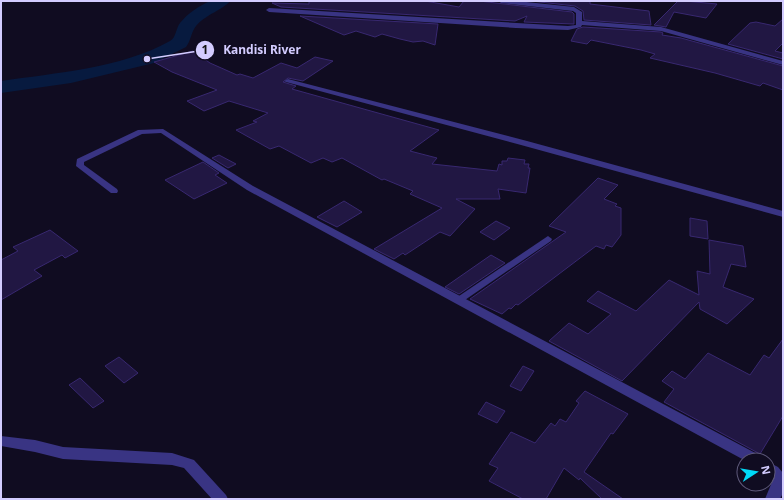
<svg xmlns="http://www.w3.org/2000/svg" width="784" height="500" viewBox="0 0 784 500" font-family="'Noto Sans',sans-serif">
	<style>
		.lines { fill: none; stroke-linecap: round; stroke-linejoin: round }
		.river { fill: #071a3f; fill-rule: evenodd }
		.building { fill: #211743; stroke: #382870 }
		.service { fill: #393483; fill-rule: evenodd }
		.minor { fill: #393483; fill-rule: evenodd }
		.leader { fill: none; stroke: #d3ccff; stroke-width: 1.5 }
		.callout-dot { fill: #d3ccff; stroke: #100c21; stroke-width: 1.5 }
		.mark-label { font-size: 12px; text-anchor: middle; font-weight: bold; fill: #111 }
		.callout-label { font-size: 12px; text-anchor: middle; font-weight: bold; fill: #d3ccff; stroke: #100c21; stroke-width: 3; stroke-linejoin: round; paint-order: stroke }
	</style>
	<rect width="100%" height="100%" fill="#100c21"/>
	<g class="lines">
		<path class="river" d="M210,1H230C224,9 205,15 196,26C191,32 191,41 186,47L154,63L71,83L1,93V81C55,73 122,68 170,41C176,38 176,28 180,23C188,13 199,6 210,1Z"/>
	</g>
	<path class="building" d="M309,1H425L459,7L464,1H479L572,12L574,14V24L524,22L527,16L515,21L281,7L272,3L309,4Z
		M531,1H590V4L649,11L651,25L584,20L583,11L575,6Z
		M678,1H685L717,4L706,18L674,12L666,27L654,25Z
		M300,16L438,24L435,45L423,41L413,42L400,39L382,34L375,37L356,31L344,35Z
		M783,19V43L775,51L783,53V59L728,44L750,23L756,22L775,26Z
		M583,27L661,32L663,33L662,35L681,38L783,66V90L763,83L760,86L715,73L650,58L655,54L641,50L591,40L587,44L571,41L577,29Z
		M193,51L210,63L237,75L240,74L253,78L281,63L297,68L315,57L333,61L303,81L288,78L283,82L296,86L292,89L439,130L410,151L437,158L432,164L497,171L499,164L502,165V161H507L508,158L525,160L524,164H529L528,168H530L526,193L498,189L500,199H456L475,209L450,236L440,232L405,255L403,253L394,259L374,249L442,208L410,194L413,191L384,179L382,180L342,158L332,162L323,158L311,163L279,146L270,149L236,130L257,122L253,121L268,113L229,101L204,111L187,101L217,90L172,72L154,62Z
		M219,155L236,164L228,168L212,158Z
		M203,162L219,173L215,175L227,183L194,199L165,180Z
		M598,178L618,185L604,199L617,204L615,206L621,208V235L612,247L606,245L604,249L596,246L518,305L516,304L511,309L509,308L502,314L470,299L566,232L549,226Z
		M344,201L362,212L337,227L317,217Z
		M690,218L707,221L708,239L690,236Z
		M496,221L510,228L494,240L480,232Z
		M50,230L78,251L65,258L62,255L34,270L42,276L1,300V260L18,251L13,247Z
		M709,240L743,246L746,267L731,264L723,287L754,299L727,324L700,309L699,302L622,381L549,341L569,323L588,334L611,314L587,301L598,291L636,311L669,280L699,295L697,271L710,274Z
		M491,255L505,263L459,294L445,287Z
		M783,339V416L760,454L664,402L674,389L662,381L672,371L685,379L708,353L750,375L764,355L769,358Z
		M119,357L138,373L124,383L105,366Z
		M523,366L534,371L521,391L510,386Z
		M80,378L104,401L93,408L69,385Z
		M585,391L628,414L613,434L611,433L584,472L623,499H602L580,478L579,480L564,468L546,499H523L489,481L498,468L489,464L511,432L535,443L551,423L555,426L560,419L566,422L579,403L576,401Z
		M486,402L505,411L497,423L478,414Z"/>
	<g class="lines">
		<path class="service" d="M548,236L552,239L551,241L462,302H456L454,300L456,298Z"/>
		<path class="minor" d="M498,1H517L574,7L582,12V21L661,27L783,61V65L661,31L582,25L581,27L568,30L516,28L269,12L266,10L269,8L568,26L576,25V13L573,11L501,3Z
			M288,79L527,141L783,211V217L521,145L286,82L284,81Z
			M163,129L253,186L761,456L763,460H744L247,190L161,133L142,134L84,162V165L117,189L118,191L117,193H111L76,166L77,159L138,130Z
			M1,436L35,440L63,447L172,453L194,460L226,495L228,499H212L184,468L172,465L63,459L35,452L1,446Z
			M768,462L778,467L783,473V493L780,499H765L772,482L768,475Z"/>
	</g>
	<path class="leader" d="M147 59L205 50"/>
	<g class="callout-dot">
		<circle cx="147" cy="59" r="4"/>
		<circle cx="205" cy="50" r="10"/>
	</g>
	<g class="mark-label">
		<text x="205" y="54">1</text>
	</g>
	<g class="callout-label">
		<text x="262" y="54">Kandisi River</text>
	</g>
	<rect width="784" height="500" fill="none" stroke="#d3ccff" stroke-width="4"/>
	<g transform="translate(756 472) rotate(78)"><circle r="19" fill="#100c21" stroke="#5e597a"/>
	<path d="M0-3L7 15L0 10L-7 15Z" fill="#00d9f7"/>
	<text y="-6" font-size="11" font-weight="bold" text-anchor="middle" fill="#d3ccff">N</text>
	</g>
</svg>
